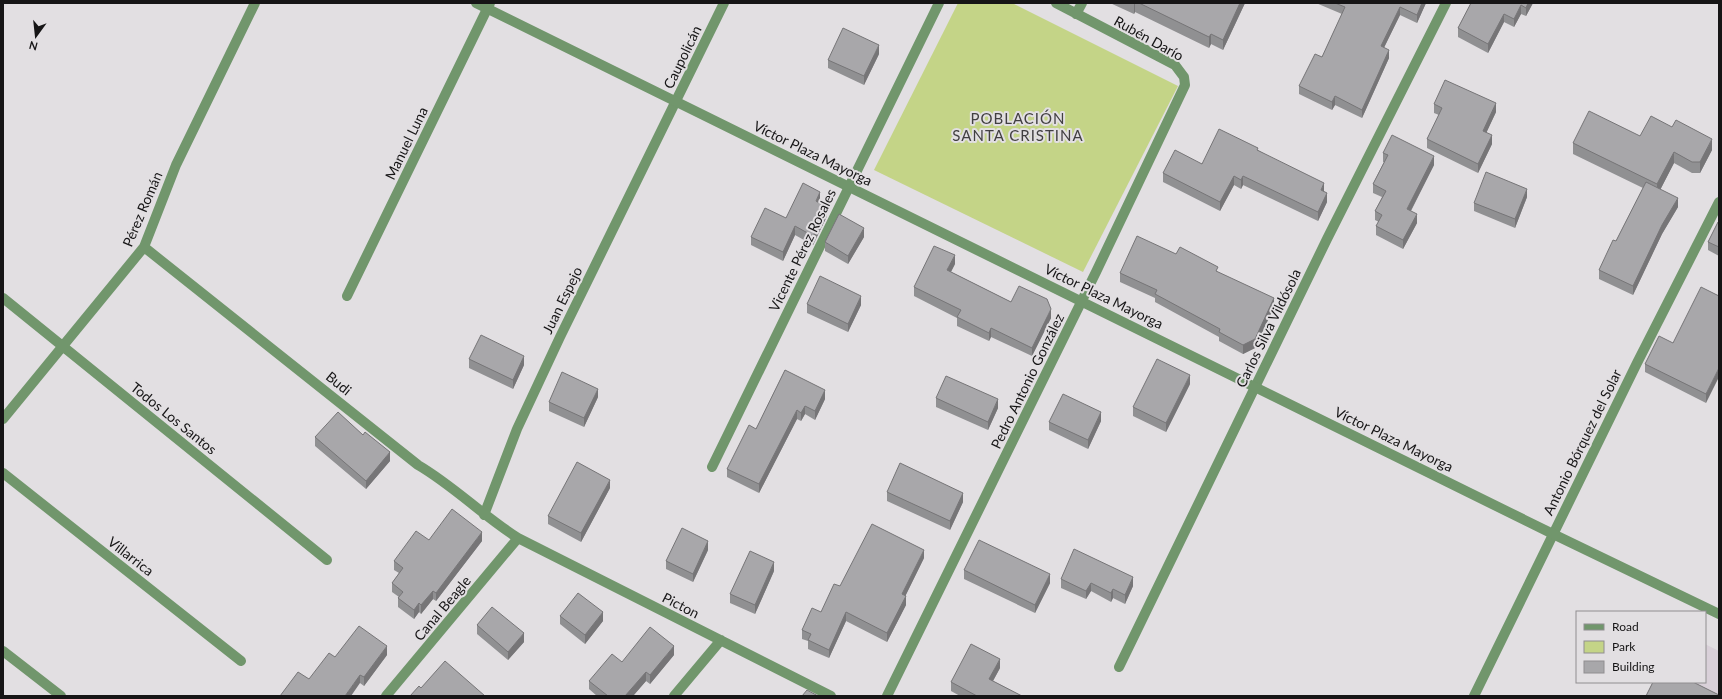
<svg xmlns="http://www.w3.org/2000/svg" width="1722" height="699" viewBox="0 0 1722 699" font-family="Lato,sans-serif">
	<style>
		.built { fill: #d9d0d9 }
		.green { fill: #c4d487 }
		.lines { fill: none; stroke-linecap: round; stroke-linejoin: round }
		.minor { stroke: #71966c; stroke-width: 10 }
		.tertiary { stroke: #71966c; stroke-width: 10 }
		.wall { fill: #909092 }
		.shaded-wall { fill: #767577 }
		.building { fill: #a8a7aa; stroke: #767577 }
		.labels { text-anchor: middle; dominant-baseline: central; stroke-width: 4; stroke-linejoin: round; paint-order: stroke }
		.street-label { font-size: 14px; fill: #161516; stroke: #e2dfe2 }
		.neighbourhood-label { font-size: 15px; letter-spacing: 1px; fill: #413f41; stroke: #e2dfe2 }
	</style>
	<rect width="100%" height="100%" fill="#e2dfe2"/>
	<path class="built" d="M1705,644L1719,651V696H1645L1653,682H1705Z"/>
	<path class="green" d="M958,3H1012L1178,86L1083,272L874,170Z"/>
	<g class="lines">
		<path class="minor" d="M1076,14L1082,3
			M144,247L418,465C454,486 483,516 518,538L831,696
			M347,296L490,3
			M3,298L327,560
			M3,419L144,247L176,165L255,3
			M712,467L939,3
			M3,473L241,661
			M484,515L517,429L560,337L724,3
			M3,651L61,696
			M1119,667L1327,239L1446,3
			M386,696L518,538
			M674,696L721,640
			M887,696L1096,272L1185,85L1184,77L1175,65L1056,3
			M1474,696L1637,363L1719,202"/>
		<path class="tertiary" d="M476,3L1553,534L1719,614"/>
	</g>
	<path class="wall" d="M1110,3H1245L1223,50L1211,44L1209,48L1135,12L1134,14Z
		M1316,3H1426L1417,23L1400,15L1384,47L1389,58L1362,118L1335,105L1332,110L1299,94V86L1322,57L1342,14Z
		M1471,3H1533L1526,16L1521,14L1514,27L1504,22L1488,53L1458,37V28Z
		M879,54L864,85L828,68V60Z
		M1434,104L1496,112L1486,133L1492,144L1478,173L1427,148V139L1439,115L1434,113Z
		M1640,136L1712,150L1700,173H1692L1674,163L1660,190L1678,207L1662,234L1633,295L1599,279V270L1616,241L1643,188L1573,154V143Z
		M1258,150L1324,191L1327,202L1318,221L1243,185L1241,189L1234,185L1220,211L1163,182V173Z
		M1383,153L1434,165L1411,211L1417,223L1403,249L1376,235V226L1379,222L1375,220V211L1382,197L1373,193V184L1384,162H1383Z
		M1527,197L1515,228L1474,211V203Z
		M820,201L819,203L827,216L813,245L795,235L783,261L751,245V237Z
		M1719,222V256L1708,250V242Z
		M864,237L848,264L825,251V242Z
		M1176,254L1218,272L1274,307L1255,348L1243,354L1219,341V337L1155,302V298L1120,282V273Z
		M955,264L951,272L1011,302L1051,318L1032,356L991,337L989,341L957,326V318L914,296V287Z
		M1719,296L1706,403L1645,372V364L1673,343Z
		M807,304L861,305L848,332L807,313Z
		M469,359L524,365L513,389L469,368Z
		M785,370L825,399L815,420L805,414L801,421L797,419L759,493L727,477V469L756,429Z
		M1190,384L1166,432L1133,416V407Z
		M598,397L584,427L549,411V402Z
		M936,398L998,408L988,430L936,407Z
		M1101,421L1088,449L1049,430V422Z
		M315,437L390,461L366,489L315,446Z
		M610,488L581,542L548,524V516Z
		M887,492L963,502L950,530L887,501Z
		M429,540L482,541L436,601L433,599L421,614L419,612L414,619L398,607V598L399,597L392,592V583L399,573L394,570V561Z
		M708,550L693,582L666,569V561Z
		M924,558L905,596L906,605L887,642L846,621L829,658L808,649V641L802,639V630L821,612L840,586Z
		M964,570L1050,583L1035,613L964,579Z
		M774,571L755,614L730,603V594Z
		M1061,579L1133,586L1125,604L1113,598L1111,602L1091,591L1086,599L1061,588Z
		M560,616L603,621L585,644L560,624Z
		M477,625L524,642L508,660L477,634Z
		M387,655L364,686L360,683L309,679Z
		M674,655L650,684L646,681L633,696H597L589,689V681L622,662Z
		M1000,668L993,681L1022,696H960L951,691V682Z"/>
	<path class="shaded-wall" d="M1134,3H1135V12L1134,14Z
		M1240,3H1245L1223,50V40Z
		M1422,3H1426L1417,23V15Z
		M1528,3H1533L1526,16V8Z
		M1521,5V14L1514,27V19Z
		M1400,7V15L1381,54V46Z
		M1504,14V22L1488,53V44Z
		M1211,34V44L1209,48V37Z
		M879,45V54L864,85V76Z
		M1389,50V58L1362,118V110Z
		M1335,96V105L1332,110V102Z
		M1496,103V112L1483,140V131Z
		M1492,135V144L1478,173V164Z
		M1712,139V150L1700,173V162Z
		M1674,152V163L1657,196V184Z
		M1434,156V165L1407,218V209Z
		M1234,176V185L1220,211V202Z
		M1243,176V185L1241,189V180Z
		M1324,183V192L1321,190Z
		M1527,189V197L1515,228V219Z
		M820,192V201L816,210V201Z
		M1327,193V202L1318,221V212Z
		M1678,198V207L1662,234L1633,295V286L1662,225Z
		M827,208V216L813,245V236Z
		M1417,214V223L1403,249V240Z
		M795,226V235L783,261V252Z
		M864,228V237L848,264V256Z
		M955,255V264L947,279V270Z
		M861,296V305L848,332V324Z
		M1274,298V307L1255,348L1243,354V345Z
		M1051,309V318L1032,356V348Z
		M991,328V337L989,341V333Z
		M524,356V365L513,389V380Z
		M1719,368V377L1706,403V394Z
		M1190,375V384L1166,432V423Z
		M598,389V397L584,427V418Z
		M825,390V399L815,420V411Z
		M998,399V408L988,430V422Z
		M805,406V414L801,421V413Z
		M797,410V419L759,493V484Z
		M1101,412V421L1088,449V440Z
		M390,452V461L366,489V481Z
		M610,480V488L581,542V533Z
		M963,493V502L950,530V521Z
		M482,532V541L436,601V593Z
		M708,541V550L693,582V574Z
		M924,550V558L902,603V594Z
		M774,562V571L755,614V605Z
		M1050,574V583L1035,613V605Z
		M1133,577V586L1125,604V595Z
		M1091,583V591L1086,599V591Z
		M1113,589V598L1111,602V593Z
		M433,591V599L421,614V605Z
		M906,596V605L887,642V633Z
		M419,603V612L414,619V610Z
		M603,612V621L585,644V635Z
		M846,612V621L829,658V650Z
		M524,633V642L508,660V652Z
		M387,646V655L364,686V677Z
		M674,646V655L650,684V675Z
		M1000,659V668L989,688V679Z
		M646,672V681L633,696H625Z
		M360,675V683L351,696H345Z"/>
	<path class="building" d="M1139,3H1240L1223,40L1211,34L1209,37Z
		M1335,3H1422L1417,15L1400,7L1381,46L1389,50L1362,110L1335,96L1332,102L1299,86L1315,54L1322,57L1345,7Z
		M1471,3H1528L1526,8L1521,5L1514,19L1504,14L1488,44L1458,28Z
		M843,28L879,45L864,76L828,60Z
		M1445,80L1496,103L1483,131L1492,135L1478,164L1427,139L1442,108L1434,104Z
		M1589,111L1640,136L1651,116L1672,127L1676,120L1712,139L1700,162H1692L1674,152L1657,184L1573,143Z
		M1219,129L1258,148L1257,150L1324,183L1321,190L1327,193L1318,212L1243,176L1241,180L1234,176L1220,202L1163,173L1175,150L1202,164Z
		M1392,135L1434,156L1407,209L1417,214L1403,240L1376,226L1382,215L1375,211L1386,191L1373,184L1388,155L1383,153Z
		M1486,172L1527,189L1515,219L1474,203Z
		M1646,182L1678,198L1662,225L1633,286L1599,270L1613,240L1616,241Z
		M803,183L820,192L816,201L827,208L813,236L795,226L783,252L751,237L765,208L786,218Z
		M839,214L864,228L848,256L825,242Z
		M1718,222H1719V247L1708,242Z
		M1137,236L1176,254L1180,247L1218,267L1216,271L1274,298L1255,339L1243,345L1219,332L1220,329L1155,294L1157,290L1120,273Z
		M934,246L955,255L947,270L1011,302L1019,286L1047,299L1051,309L1032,348L991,328L989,333L957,317L961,310L914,287Z
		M820,276L861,296L848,324L807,304Z
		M1701,287L1719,296V368L1706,394L1645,364L1659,336L1673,343Z
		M481,335L524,356L513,380L469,359Z
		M1157,359L1190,375L1166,423L1133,407Z
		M785,370L825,390L815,411L805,406L801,413L797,410L759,484L727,469L749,425L756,429Z
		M562,372L598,389L584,418L549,402Z
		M946,376L998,399L988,422L936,398Z
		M1063,394L1101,412L1088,440L1049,422Z
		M338,412L363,435L365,432L390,452L366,481L315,437Z
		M577,462L610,480L581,533L548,516Z
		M900,463L963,493L950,521L887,492Z
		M452,509L482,532L436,593L433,591L421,605L419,603L414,610L398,598L403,592L392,583L403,568L394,561L416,531L429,540Z
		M872,524L924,550L902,594L906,596L887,633L846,612L829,650L808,640L811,634L802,630L812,608L821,612L834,584L840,586Z
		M682,528L708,541L693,574L666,561Z
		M979,540L1050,574L1035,605L964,570Z
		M1074,549L1133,577L1125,595L1113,589L1111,593L1091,583L1086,591L1061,579Z
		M750,551L774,562L755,605L730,594Z
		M578,593L603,612L585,635L560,616Z
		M492,607L524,633L508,652L477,625Z
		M359,626L387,646L364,677L360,675L345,696H280L298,672L309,679L329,653L335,657Z
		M650,627L674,646L650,675L646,672L625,696H608L589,681L612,654L622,662Z
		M971,644L1000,659L989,679L1022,696H977L951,682Z
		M445,661L485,696H410L419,686L421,688Z
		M1653,682H1693L1719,695V696H1646Z
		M807,690L818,696H802Z"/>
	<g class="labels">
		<g class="street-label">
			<text transform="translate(1149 38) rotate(29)">Rubén Darío</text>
			<text transform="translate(682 57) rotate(-64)">Caupolicán</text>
			<text transform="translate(406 143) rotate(-64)">Manuel Luna</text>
			<text transform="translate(813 153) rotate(26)">Víctor Plaza Mayorga</text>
			<text transform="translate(142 209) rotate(-67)">Pérez Román</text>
			<text transform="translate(802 250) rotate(-64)">Vicente Pérez Rosales</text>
			<text transform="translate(1104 296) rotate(26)">Víctor Plaza Mayorga</text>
			<text transform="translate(562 300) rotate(-64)">Juan Espejo</text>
			<text transform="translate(1268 328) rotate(-64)">Carlos Silva Vildósola</text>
			<text transform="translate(1027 381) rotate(-64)">Pedro Antonio González</text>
			<text transform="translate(339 383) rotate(39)">Budi</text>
			<text transform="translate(174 418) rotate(39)">Todos Los Santos</text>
			<text transform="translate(1394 439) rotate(26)">Víctor Plaza Mayorga</text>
			<text transform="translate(1582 442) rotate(-64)">Antonio Bórquez del Solar</text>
			<text transform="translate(131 556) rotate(38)">Villarrica</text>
			<text transform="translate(681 605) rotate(27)">Picton</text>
			<text transform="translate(442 608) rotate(-50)">Canal Beagle</text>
		</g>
		<g class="neighbourhood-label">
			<text x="1018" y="118">POBLACIÓN<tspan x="1018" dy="17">SANTA CRISTINA</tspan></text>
		</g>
	</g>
	<rect width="1722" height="699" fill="none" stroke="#161516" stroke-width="8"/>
	<rect x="1576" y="611" width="130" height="72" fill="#e2dfe2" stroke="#908e90"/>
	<rect x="1584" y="624" width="20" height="6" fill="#71966c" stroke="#908e90"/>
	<text x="1612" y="631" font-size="12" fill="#161516">Road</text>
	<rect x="1584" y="641" width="20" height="12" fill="#c4d487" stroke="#908e90"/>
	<text x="1612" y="651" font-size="12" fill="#161516">Park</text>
	<rect x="1584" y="661" width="20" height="12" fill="#a8a7aa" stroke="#908e90"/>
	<text x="1612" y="671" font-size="12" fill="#161516">Building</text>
	<g transform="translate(36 36) rotate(195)" stroke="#e2dfe2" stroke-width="3" paint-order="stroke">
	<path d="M0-3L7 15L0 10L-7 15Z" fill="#161516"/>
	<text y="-6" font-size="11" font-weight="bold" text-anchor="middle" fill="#161516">N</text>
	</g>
</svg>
